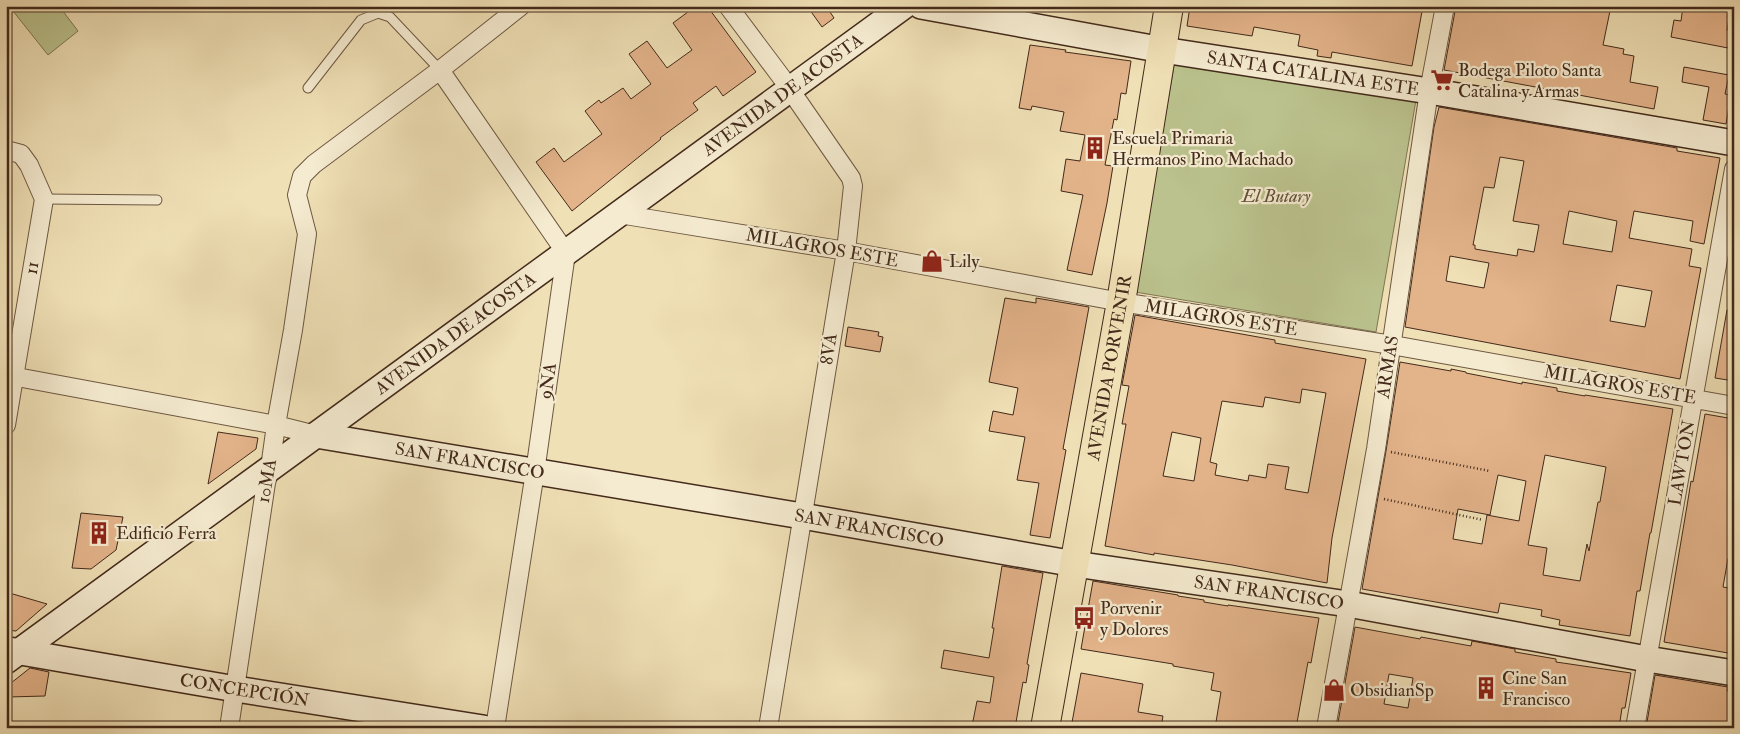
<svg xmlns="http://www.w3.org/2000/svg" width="1740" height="734" viewBox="0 0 1740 734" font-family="'IM FELL Double Pica',serif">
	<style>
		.green { fill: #bbc28d; stroke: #7f7654 }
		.building { fill: #e3b38a; stroke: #432a1b; fill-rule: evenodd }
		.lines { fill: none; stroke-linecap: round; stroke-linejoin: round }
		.lane-casing { stroke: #6e5842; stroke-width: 11 }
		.street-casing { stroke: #6e5842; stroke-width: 20 }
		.secondary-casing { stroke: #432a1b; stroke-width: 28 }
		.primary-casing { stroke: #432a1b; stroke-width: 30 }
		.path { stroke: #432a1b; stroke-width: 2.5; stroke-dasharray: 1 2.5; stroke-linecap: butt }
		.lane { stroke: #f5ebd0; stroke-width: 9 }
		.street { stroke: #f5ebd0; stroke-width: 18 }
		.secondary { stroke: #f5ebd0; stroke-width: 25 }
		.primary { stroke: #f0e0b6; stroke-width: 28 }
		.labels { text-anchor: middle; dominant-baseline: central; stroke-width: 4.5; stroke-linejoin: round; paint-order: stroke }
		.poi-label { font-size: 18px; fill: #432a1b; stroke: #f5ebd0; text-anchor: start }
		.street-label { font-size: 18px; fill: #432a1b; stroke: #f5ebd0 }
		.park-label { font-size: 18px; font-style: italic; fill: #615038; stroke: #f5ebd0 }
	</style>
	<rect width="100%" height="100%" fill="#f0e0b6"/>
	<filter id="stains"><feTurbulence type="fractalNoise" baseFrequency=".004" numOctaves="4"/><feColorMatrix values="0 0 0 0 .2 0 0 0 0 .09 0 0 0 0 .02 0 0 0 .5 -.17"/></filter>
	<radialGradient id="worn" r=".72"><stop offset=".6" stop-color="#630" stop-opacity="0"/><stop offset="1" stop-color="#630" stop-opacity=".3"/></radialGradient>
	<path class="green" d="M9,6H59L78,31L48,55Z
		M1175,60L1416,100L1376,332L1135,292Z"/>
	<path class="building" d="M696,6H707L756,72L723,96L716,86L693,103L698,110L660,138L661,139L572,211L536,162L554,148L564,162L602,134L585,111L599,100L601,103L623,88L631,99L651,84L629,54L647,41L667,68L692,50L673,23Z
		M807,6H826L834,18L822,27Z
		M1190,6H1423L1412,66L1332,52L1331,58L1317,56L1318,50L1298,46L1300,35L1254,27L1252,36L1187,26Z
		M1456,6H1611L1603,45L1624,49L1623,54L1634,56L1630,82L1658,87L1654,109L1444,70Z
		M1683,6H1697L1730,12L1727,30H1731L1728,48L1671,37L1674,20L1681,21Z
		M1030,45L1066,50L1065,52L1131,61L1126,94L1121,93L1117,120L1114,119L1105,165L1113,166L1107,203L1092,275L1067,270L1083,195L1061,191L1066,159L1080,161L1085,135L1060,131L1064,112L1032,106L1031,110L1019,108Z
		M1684,67L1729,75L1725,94L1731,95L1726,124L1703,120L1709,87L1682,82Z
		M1439,107L1677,148V151L1720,158L1704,244L1690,241L1693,221L1634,211L1629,238L1692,249L1689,266L1701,268L1680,379L1405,327L1434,127ZM1500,157L1524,161L1513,221L1539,225L1534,252L1518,249L1517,256L1475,249V245H1473L1484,187L1494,188ZM1569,211L1617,221L1612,252L1563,244ZM1450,256L1489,263L1484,288L1446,281ZM1617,285L1652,291L1645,327L1610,321Z
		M1005,298L1036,303V298L1089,307L1063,449L1066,450L1050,538L1030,535L1039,483L1017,480L1025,437L989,431L993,411L1013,415L1018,388L989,382Z
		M1727,310L1734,311V381L1715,378Z
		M1135,315L1275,340V343L1366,359L1332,538L1327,583L1232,565L1154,553V555L1105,546L1126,424H1122L1129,386L1122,385ZM1302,389L1326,393L1308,493L1285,489L1289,467L1268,464L1266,478L1249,475L1248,481L1215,475L1217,464L1210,462L1222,401L1263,407L1265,397L1300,403ZM1172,432L1201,438L1194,481L1163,476Z
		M848,327L879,332L878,336L883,337L880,352L845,346Z
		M1400,362L1451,371V369L1466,372V373L1522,384V382L1557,388V391L1585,396V395L1673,409L1651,533H1650L1640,591H1637L1630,636L1559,625L1560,620L1541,616L1542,610L1500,603L1498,613L1362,589L1386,451ZM1545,455L1606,467L1600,502H1598L1589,551L1587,544L1580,581L1543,575L1547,548L1528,545ZM1498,475L1526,481L1519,521L1487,515L1482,544L1453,539L1458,509L1490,515Z
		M1705,414L1734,419V559L1728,558L1723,587L1734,589V654L1664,642L1687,506L1691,481L1693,482Z
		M218,432L258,438L256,449L208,484Z
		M81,513L123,517L116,550L91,569L72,568Z
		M1002,566L1043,573L1027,664L1029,665L1026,683L1023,682L1015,728H980L972,726L977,701L990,703L994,677L941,668L944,650L989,658L994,628H992Z
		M1093,581L1178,595V596L1204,600V602L1228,606V605L1319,618L1311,663L1308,662L1296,728H1215L1221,692L1211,690L1214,673L1173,666V664L1081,649Z
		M6,592L47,604L16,631L6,630Z
		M1355,627L1420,639L1421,637L1471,646L1472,641L1515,649V652L1556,659V662L1631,673L1625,708H1622L1619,728H1581L1545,722L1544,728H1337ZM1389,674L1413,678L1408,708L1384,704Z
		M30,668L49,672L45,696L8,697L6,687Z
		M1081,673L1143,684L1138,712L1163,716L1161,728H1071Z
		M1655,675L1728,687L1727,691L1734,692V728H1646Z"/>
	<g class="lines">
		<defs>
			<path id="lane" d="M308,88L361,20L378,13L390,17L440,70
				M44,199L157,200"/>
			<path id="street" d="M728,6L782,78L851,178L853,186L846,251L768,728
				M440,70L566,253L535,472L495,728
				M6,150L21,154L29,165L44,199L6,425
				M619,214L846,251L1121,302L1392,345L1734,406
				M6,375L276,425L316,435
				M229,728L266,483L270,468L276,425L293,330L307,234L297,195L302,176L314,164L440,70L521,6
				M1326,728L1376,449L1429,91L1445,6
				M1635,728L1734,169"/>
			<g id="secondary">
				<path id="s1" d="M921,6L1163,50L1429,91L1734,143"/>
				<path id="s2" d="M316,435L802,516L1075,564L1348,604L1647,659L1734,673"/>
				<path id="s3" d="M9,650L236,689L483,728"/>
				<path id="s4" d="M6,661L904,6"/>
			</g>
			<g id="primary">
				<path id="s5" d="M1045,728L1121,302L1169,6"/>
			</g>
		</defs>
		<use href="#lane" class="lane-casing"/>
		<use href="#street" class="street-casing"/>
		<use href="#secondary" class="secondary-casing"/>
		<use href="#primary" class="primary-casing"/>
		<path class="path" d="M1391,452L1490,471
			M1384,499L1483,520"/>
		<use href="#lane" class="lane"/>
		<use href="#street" class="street"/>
		<use href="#secondary" class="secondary"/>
		<use href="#primary" class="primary"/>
	</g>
	<defs>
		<symbol id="supermarket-bare" viewBox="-9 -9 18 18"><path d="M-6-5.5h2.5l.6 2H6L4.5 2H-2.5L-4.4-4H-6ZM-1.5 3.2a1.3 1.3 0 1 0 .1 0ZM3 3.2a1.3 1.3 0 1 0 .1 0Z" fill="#8f2418" stroke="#f5ebd0" stroke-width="2.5" paint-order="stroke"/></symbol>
		<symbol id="building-bare" viewBox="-9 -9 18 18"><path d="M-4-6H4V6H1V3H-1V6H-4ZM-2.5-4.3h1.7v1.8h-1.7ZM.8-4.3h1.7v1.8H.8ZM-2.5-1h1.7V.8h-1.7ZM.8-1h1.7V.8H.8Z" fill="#8f2418" stroke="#f5ebd0" stroke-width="2.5" paint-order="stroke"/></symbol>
		<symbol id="shop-bare" viewBox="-9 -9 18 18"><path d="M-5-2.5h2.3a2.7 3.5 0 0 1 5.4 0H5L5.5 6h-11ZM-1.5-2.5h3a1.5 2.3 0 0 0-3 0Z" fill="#8f2418" stroke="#f5ebd0" stroke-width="2.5" paint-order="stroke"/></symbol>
		<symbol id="bus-bare" viewBox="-9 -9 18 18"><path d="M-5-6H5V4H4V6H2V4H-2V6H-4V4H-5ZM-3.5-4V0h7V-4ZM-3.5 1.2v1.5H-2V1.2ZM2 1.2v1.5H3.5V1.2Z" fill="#8f2418" stroke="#f5ebd0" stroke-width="2.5" paint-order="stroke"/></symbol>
	</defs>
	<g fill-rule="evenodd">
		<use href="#supermarket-bare" x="1426" y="64" width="32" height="32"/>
		<use href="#building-bare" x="1079" y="132" width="32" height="32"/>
		<use href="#shop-bare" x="916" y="245" width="32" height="32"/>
		<use href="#building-bare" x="83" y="517" width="32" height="32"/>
		<use href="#bus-bare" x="1068" y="602" width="32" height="32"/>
		<use href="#building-bare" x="1470" y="672" width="32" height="32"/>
		<use href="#shop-bare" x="1318" y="674" width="32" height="32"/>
	</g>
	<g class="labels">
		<g class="poi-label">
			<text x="1458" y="70">Bodega Piloto Santa<tspan x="1458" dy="21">Catalina y Armas</tspan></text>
			<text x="1112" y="138">Escuela Primaria<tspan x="1112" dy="21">Hermanos Pino Machado</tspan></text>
			<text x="949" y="261">Lily</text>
			<text x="116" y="533">Edificio Ferra</text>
			<text x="1100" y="608">Porvenir<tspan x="1100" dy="21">y Dolores</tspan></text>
			<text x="1502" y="678">Cine San<tspan x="1502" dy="21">Francisco</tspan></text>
			<text x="1350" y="690">ObsidianSp</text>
		</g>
		<g class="street-label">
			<text stroke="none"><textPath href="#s1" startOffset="398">SANTA CATALINA ESTE</textPath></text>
			<text stroke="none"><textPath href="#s4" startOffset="961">AVENIDA DE ACOSTA</textPath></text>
			<text transform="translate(822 248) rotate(10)">MILAGROS ESTE</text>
			<text transform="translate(32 268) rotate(-81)">11</text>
			<text transform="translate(1221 318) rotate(9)">MILAGROS ESTE</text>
			<text stroke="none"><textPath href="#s4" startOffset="556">AVENIDA DE ACOSTA</textPath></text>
			<text transform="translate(829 349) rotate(-81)">8VA</text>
			<text stroke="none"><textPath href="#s5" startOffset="366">AVENIDA PORVENIR</textPath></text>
			<text transform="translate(1388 367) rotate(-81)">ARMAS</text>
			<text transform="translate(548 381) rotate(-82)">9NA</text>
			<text transform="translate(1620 385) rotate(10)">MILAGROS ESTE</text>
			<text stroke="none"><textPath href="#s2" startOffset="156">SAN FRANCISCO</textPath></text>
			<text transform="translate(1682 463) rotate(-80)">LAWTON</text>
			<text transform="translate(267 481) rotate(-80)">10MA</text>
			<text stroke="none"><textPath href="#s2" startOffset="561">SAN FRANCISCO</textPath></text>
			<text stroke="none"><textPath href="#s2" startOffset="966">SAN FRANCISCO</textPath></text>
			<text stroke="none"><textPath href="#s3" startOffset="239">CONCEPCIÓN</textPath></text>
		</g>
		<g class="park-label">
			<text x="1276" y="196">El Butary</text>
		</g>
	</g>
	<rect width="1740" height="734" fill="none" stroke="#f0e0b6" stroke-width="25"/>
	<rect x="8" y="8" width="1725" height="719" fill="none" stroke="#432a1b" stroke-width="2.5"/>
	<rect x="12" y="12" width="1715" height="709" fill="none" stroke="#432a1b"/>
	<rect width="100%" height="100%" filter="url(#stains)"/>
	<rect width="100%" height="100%" fill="url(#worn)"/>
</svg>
